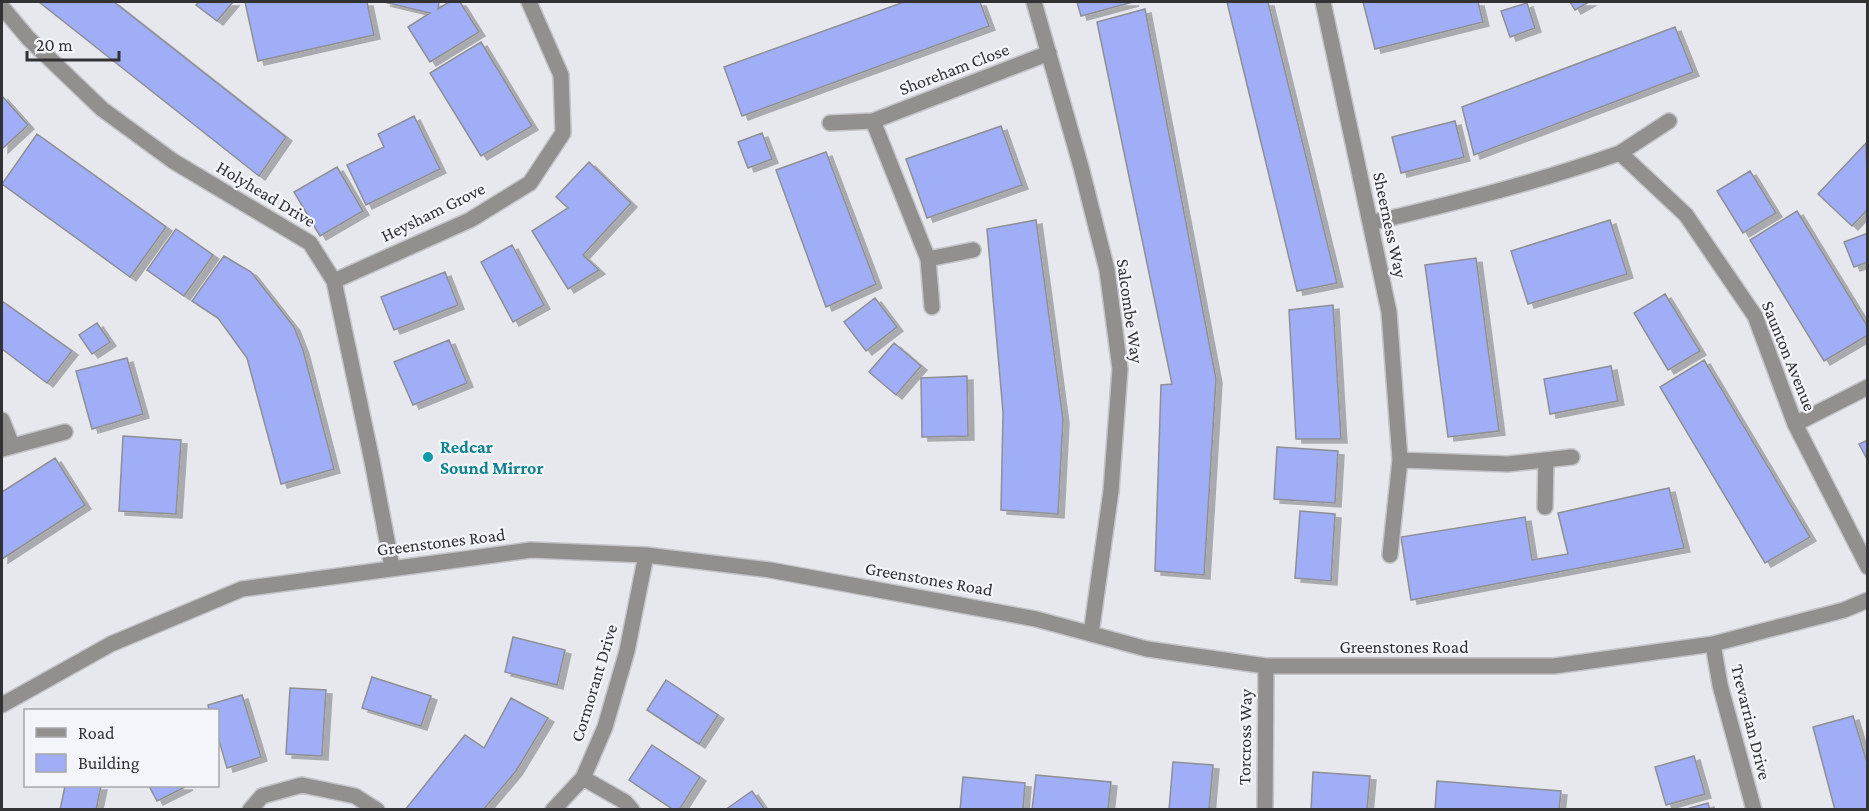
<svg xmlns="http://www.w3.org/2000/svg" width="1869" height="811" viewBox="0 0 1869 811" font-family="'Crimson Pro',serif">
	<style>
		.building { fill: #a0aef8; stroke: #8e8f94; stroke-width: 1.5; filter: url(#shadow) }
		.lines { fill: none; stroke-linecap: round; stroke-linejoin: round }
		.minor-casing { stroke: #c3c4c8; stroke-width: 18 }
		.minor { stroke: #928f8f; stroke-width: 15 }
		.culture-dot { fill: #0f9aa8; stroke: #f4f5fa; stroke-width: 2 }
		.labels { text-anchor: middle; dominant-baseline: central; stroke-width: 4.5; stroke-linejoin: round; paint-order: stroke }
		.street-label { font-size: 18px; fill: #323234; stroke: #f4f5fa }
		.culture-label { font-size: 18px; font-weight: bold; fill: #0d838f; stroke: #f4f5fa; text-anchor: start }
	</style>
	<defs>
		<filter id="shadow"><feDropShadow dx="6" dy="4" stdDeviation="0" flood-color="#0004"/></filter>
	</defs>
	<rect width="100%" height="100%" fill="#e7e8ed"/>
	<path class="building" d="M39,2H114L286,137L259,176Z
		M199,2H233L217,21L196,5Z
		M245,2H367L374,35L258,61Z
		M384,2H439L438,9L449,2H460L479,32L430,62L408,27L430,13Z
		M904,2H980L989,26L742,116L724,67Z
		M1077,2H1133L1081,16Z
		M1227,2H1268L1337,283L1297,291Z
		M1363,2H1478L1483,22L1375,49Z
		M1570,2H1589L1575,10Z
		M1527,3L1535,28L1510,37L1501,11Z
		M1145,9L1216,379L1204,575L1155,571L1161,385L1172,384L1097,22Z
		M1675,27L1693,72L1474,155L1462,107Z
		M481,42L532,126L481,156L430,73Z
		M2,96L28,125L2,149Z
		M414,116L440,169L366,205L347,165L384,147L378,134Z
		M1455,121L1464,157L1401,173L1392,137Z
		M1001,126L1022,185L927,218L906,159Z
		M762,133L772,159L748,168L738,142Z
		M37,134L166,227L130,277L2,184Z
		M1866,143L1868,209L1852,226L1818,194Z
		M826,152L876,284L826,307L776,170Z
		M589,162L631,203L583,255L599,270L568,289L532,231L568,208L556,197Z
		M337,167L363,211L320,236L294,192Z
		M1750,171L1776,213L1743,233L1717,191Z
		M1797,211L1868,327V335L1824,361L1750,240Z
		M1036,220L1063,419L1058,514L1001,510L1003,412L987,229Z
		M1610,220L1627,274L1528,304L1511,251Z
		M176,229L213,255L184,296L147,270Z
		M1868,233V262L1854,267L1844,242Z
		M512,245L544,305L513,322L481,262Z
		M224,256L251,272L294,327L303,350L334,469L281,484L247,358L218,318L192,301Z
		M1476,258L1499,431L1448,437L1425,265Z
		M445,272L458,305L394,330L381,297Z
		M1665,294L1700,351L1668,370L1634,313Z
		M875,298L897,327L866,351L844,322Z
		M2,301L72,351L47,383L2,349Z
		M1333,305L1341,439H1296L1289,310Z
		M97,323L110,342L92,354L79,335Z
		M449,340L467,383L413,405L394,362Z
		M894,343L921,366L896,395L869,372Z
		M127,358L143,414L92,429L76,371Z
		M1704,360L1810,537L1765,563L1660,387Z
		M1611,366L1618,401L1550,414L1544,379Z
		M967,376L968,436L922,437L921,378Z
		M123,436L181,440L176,514L119,511Z
		M1868,440V461L1859,444Z
		M1277,447L1338,451L1335,503L1274,499Z
		M55,458L85,505L2,559V492Z
		M1669,488L1684,548L1411,600L1401,537L1525,517L1532,560L1568,554L1558,513Z
		M1300,511L1335,514L1331,581L1295,578Z
		M513,637L565,650L557,685L505,672Z
		M372,677L431,696L421,726L362,708Z
		M666,680L718,715L699,744L647,710Z
		M290,688L326,690L322,756L286,754Z
		M242,695L261,757L227,768L218,737V710H209L208,705Z
		M511,698L548,718L516,771L483,810H405L465,735L484,748Z
		M1853,716L1868,766V810H1835L1813,727Z
		M652,745L700,777L679,810H674L629,780Z
		M1694,756L1705,794L1666,805L1655,767Z
		M1173,762L1213,765L1209,810H1169Z
		M1313,772L1370,776L1367,810H1311Z
		M1036,775L1111,782L1108,810H1032Z
		M963,777L1025,783L1023,810H960Z
		M1437,781L1561,791L1559,810H1435Z
		M65,786H101L96,810H60Z
		M149,786H187L157,801Z
		M752,791L765,810H725Z
		M1708,803L1710,810H1683Z"/>
	<g class="lines">
		<defs>
			<path id="minor" d="M1034,2L1081,167L1107,270L1120,369L1111,491L1091,634
				M1323,2L1389,312L1400,460L1390,555
				M2,7L28,38L102,109L173,161L310,243L334,281L372,461L392,567
				M873,121L928,259L932,307
				M830,123L873,121L1049,53
				M1620,153L1669,121
				M1370,223C1455,203 1538,182 1620,153L1686,215L1755,316L1795,424L1868,567
				M928,259L973,250
				M334,281L470,220L530,183L563,133L561,75L529,2
				M2,420L12,445
				M1795,424L1868,387
				M2,449L65,432
				M1400,460L1508,464L1572,457
				M1545,507L1546,460
				M1713,644L1720,685L1754,810
				M2,705L111,644L242,589L531,550L646,555L770,570L1036,619L1147,649L1266,666H1554L1713,644L1844,610L1868,600
				M583,778L625,802L632,810
				M250,810L262,796L302,785L355,796L377,810
				M553,810L583,778L605,727L627,651L646,555
				M1265,810L1266,666"/>
		</defs>
		<use href="#minor" class="minor-casing"/>
		<use href="#minor" class="minor"/>
	</g>
	<circle class="culture-dot" cx="428" cy="457" r="6"/>
	<g class="labels">
		<g class="street-label">
			<text transform="translate(954 69) rotate(-21)">Shoreham Close</text>
			<text transform="translate(266 194) rotate(31)">Holyhead Drive</text>
			<text transform="translate(433 212) rotate(-26)">Heysham Grove</text>
			<text transform="translate(1390 225) rotate(78)">Sheerness Way</text>
			<text transform="translate(1130 311) rotate(82)">Salcombe Way</text>
			<text transform="translate(1789 356) rotate(68)">Saunton Avenue</text>
			<text transform="translate(441 542) rotate(-7)">Greenstones Road</text>
			<text transform="translate(929 579) rotate(10)">Greenstones Road</text>
			<text x="1404" y="647">Greenstones Road</text>
			<text transform="translate(594 683) rotate(-73)">Cormorant Drive</text>
			<text transform="translate(1751 722) rotate(76)">Trevarrian Drive</text>
			<text transform="translate(1245 737) rotate(-89)">Torcross Way</text>
		</g>
		<g class="culture-label">
			<text x="440" y="447">Redcar<tspan x="440" dy="21">Sound Mirror</tspan></text>
		</g>
	</g>
	<rect width="1869" height="811" fill="none" stroke="#323234" stroke-width="6"/>
	<rect x="24" y="709" width="195" height="78" fill="#f4f5fa" stroke="#a6a7ab" stroke-width="1.5"/>
	<rect x="36" y="728" width="30" height="9" fill="#928f8f" stroke="#a6a7ab" stroke-width="1.5"/>
	<text x="78" y="739" font-size="18" fill="#323234">Road</text>
	<rect x="36" y="754" width="30" height="18" fill="#a0aef8" stroke="#a6a7ab" stroke-width="1.5"/>
	<text x="78" y="769" font-size="18" fill="#323234">Building</text>
	<path d="M27 51v9h92v-9" fill="none" stroke="#323234" stroke-width="3"/>
	<text x="36" y="51" font-size="18" fill="#323234" stroke="#f4f5fa" stroke-width="4.5" paint-order="stroke">20 m</text>
</svg>
